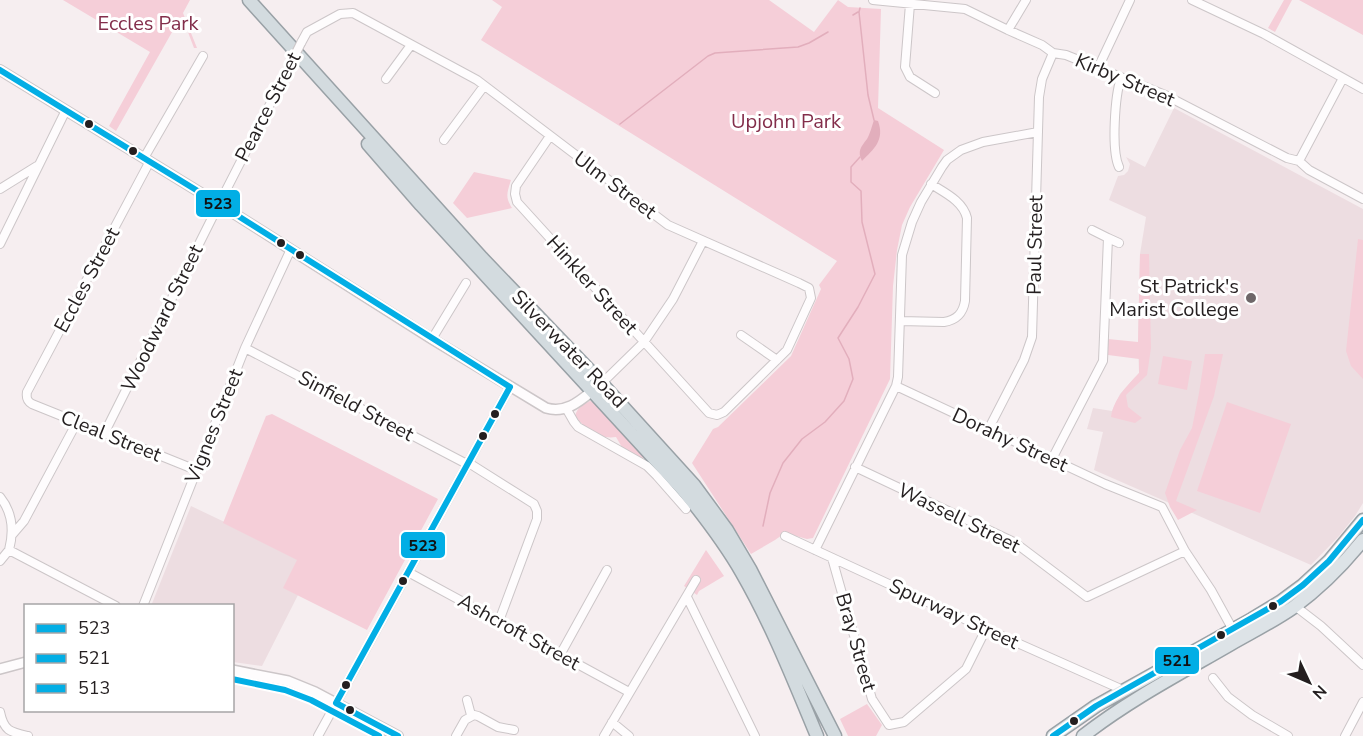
<svg xmlns="http://www.w3.org/2000/svg" width="1363" height="736" viewBox="0 0 1363 736" font-family="'Nunito Sans',sans-serif">
	<style>
		.built { fill: #eddde1 }
		.green { fill: #f5ced8 }
		.water { fill: #e2aebc }
		.lines { fill: none; stroke-linecap: round; stroke-linejoin: round }
		.stream { stroke: #e2aebc; stroke-width: 1.5 }
		.minor-casing { stroke: #ccc6c8; stroke-width: 10 }
		.tertiary-casing { stroke: #ccc6c8; stroke-width: 12 }
		.primary-casing { stroke: #99a1a6; stroke-width: 15 }
		.trunk-casing { stroke: #99a1a6; stroke-width: 15 }
		.minor { stroke: #fefcfd; stroke-width: 8 }
		.tertiary { stroke: #fefcfd; stroke-width: 9 }
		.primary { stroke: #dde3e7; stroke-width: 12 }
		.trunk { stroke: #d3dbdf; stroke-width: 12 }
		.minor-bridge-casing { stroke: #ccc6c8; stroke-width: 10; stroke-linecap: butt }
		.minor-bridge { stroke: #fefcfd; stroke-width: 8 }
		.bus-1-casing { stroke: #fff; stroke-width: 10 }
		.bus-2-casing { stroke: #fff; stroke-width: 10 }
		.bus-3-casing { stroke: #fff; stroke-width: 10 }
		.bus-1 { stroke: #02aee5; stroke-width: 6 }
		.bus-2 { stroke: #02aee5; stroke-width: 6 }
		.bus-3 { stroke: #02aee5; stroke-width: 6 }
		.bus-dot { fill: #241f20; stroke: #fff; stroke-width: 2 }
		.poi-dot { fill: #6e6769; stroke: #fff; stroke-width: 2 }
		.labels { text-anchor: middle; dominant-baseline: central; stroke-width: 6; stroke-linejoin: round; paint-order: stroke }
		.park-label { font-size: 20px; fill: #832e4b; stroke: #fff }
		.street-label { font-size: 20px; fill: #241f20; stroke: #fff }
		.poi-label { font-size: 20px; fill: #241f20; stroke: #fff; text-anchor: end }
		.line-badge { stroke: #fff; stroke-width: 2 }
		.pale-badge-label { font-size: 16px; text-anchor: middle; font-weight: bold; fill: #111 }
	</style>
	<rect width="100%" height="100%" fill="#f6eef0"/>
	<path class="built" d="M1174,108L1363,209V503L1355,516L1339,536L1311,565L1094,470L1103,432L1087,429L1093,408L1112,411L1120,394L1139,373L1138,342L1140,254L1146,217L1109,200L1118,176L1124,175L1128,171L1130,164L1126,157L1145,167Z
		M191,506L300,558L298,595L262,666L233,662L232,606H151Z"/>
	<path class="green" d="M63,0H190L183,13L197,48H194L186,27L180,18L116,131L109,126L150,52Z
		M492,0H769L814,32L838,0L848,7L881,9L878,108L944,150L910,207L902,225L897,250L893,286L890,379L813,538L807,539L785,533L775,540L751,554L692,463L713,429L718,427L791,356L821,289L819,285L837,261L481,40L502,7Z
		M1284,0H1292L1275,32L1268,28Z
		M1299,0H1363V35Z
		M474,172L511,180C507,193 505,197 512,208L467,218L453,203Z
		M1358,239L1363,240V379L1351,366L1346,351Z
		M1140,254H1149L1151,348L1147,375L1126,395L1128,407L1142,418L1135,423L1111,417C1114,398 1127,386 1139,373V359L1108,355V339L1138,342Z
		M1205,354H1223L1214,396L1176,501L1197,510L1178,520L1170,507L1165,493L1180,450L1192,428L1199,393Z
		M1163,356L1192,361L1187,390L1158,384Z
		M590,401L594,402L644,457L642,459L623,449L616,437C600,440 585,429 575,416C577,408 583,404 590,401Z
		M1227,402L1291,424L1260,513L1197,491Z
		M272,414L438,499L367,630L283,588L297,560L223,523L266,416Z
		M706,550L724,576L699,591L697,595L684,586Z
		M867,704L882,725L876,736H848L840,719Z"/>
	<path class="water" d="M874,120L878,121C885,140 874,149 862,161C857,151 861,147 867,139C870,134 872,126 874,120Z"/>
	<g class="lines">
		<path class="stream" d="M860,8L859,12L868,95L874,120
			M853,15L858,12
			M620,124L708,56L715,53L798,47L809,43L828,32
			M763,526L770,493L783,463L802,439L825,422L844,401L853,379L849,359L838,338L858,307L875,274L862,222L861,191L851,182V167L860,157"/>
		<defs>
			<path id="minor" d="M873,0L965,9L1008,30L1042,45L1053,53L1066,55L1165,95L1287,158L1299,161L1309,170L1363,199
				M1192,0L1264,34L1363,89
				M910,4L905,67L910,77L935,93
				M1008,30L1026,0
				M301,43L307,32L340,14L353,13L477,80L668,225L799,283L809,288L811,298L787,350L724,412L717,415L709,413L517,202L515,194L516,186L550,136
				M1098,68L1130,0
				M386,79L411,45
				M444,140L484,86
				M144,158L203,56
				M150,161L27,392C26,398 27,401 32,404L196,470
				M1299,161L1343,78
				M1119,167C1111,150 1115,95 1121,78
				M0,189L37,166
				M1092,230L1108,238
				M0,244L66,110
				M900,321L944,322C957,320 963,313 965,301L967,218C963,201 945,193 931,184
				M741,335L777,360
				M432,339L466,283
				M245,348L463,462L472,465L534,504L537,511V519L499,621
				M602,383L644,342L673,299L703,241
				M896,386L1105,484L1162,507L1185,551L1211,590L1233,630
				M566,408L574,422L578,427L647,466L657,476L686,509
				M988,430L1024,360L1032,337L1039,97L1042,79L1053,53
				M105,432L219,204L287,71
				M1052,459L1103,361L1108,238L1119,243
				M855,467L1014,542L1087,597L1185,551
				M0,497C13,513 14,531 9,550
				M12,535L24,521L77,422
				M785,536L986,629L1123,690
				M815,550L896,386L898,377L902,255L912,222L921,202L942,167L947,160L961,150L983,142L1038,132
				M832,558L872,699L889,725L904,722L966,669L986,629
				M0,561L9,550L116,606
				M408,572L629,692
				M687,597L755,736
				M143,606L245,348L291,249
				M1295,606L1321,626L1363,665
				M560,655L607,570
				M1213,678L1228,697L1252,715L1288,736
				M467,700L471,715
				M0,712C4,731 10,732 28,736
				M612,722L629,736
				M318,736L510,387
				M456,736L465,720L474,715L478,716L498,727L514,730
				M604,736L696,580
				M1345,736L1363,702"/>
			<path id="tertiary" d="M0,70L219,204L432,339L546,408C567,414 581,400 596,388
				M0,669L26,662
				M232,670L288,681L315,692L398,736"/>
			<path id="primary" d="M1053,736L1096,706L1252,619L1280,602L1303,585L1329,561L1363,520
				M1083,736C1129,700 1181,673 1231,644C1252,632 1274,621 1294,607C1320,588 1343,565 1363,540"/>
			<path id="trunk" d="M249,0L482,258L595,376L694,485L727,530L750,569L835,736
				M368,144L421,205L683,490C704,516 725,543 742,573C772,625 794,681 817,736"/>
		</defs>
		<use href="#minor" class="minor-casing"/>
		<use href="#tertiary" class="tertiary-casing"/>
		<use href="#primary" class="primary-casing"/>
		<use href="#trunk" class="trunk-casing"/>
		<use href="#minor" class="minor"/>
		<use href="#tertiary" class="tertiary"/>
		<use href="#primary" class="primary"/>
		<use href="#trunk" class="trunk"/>
		<defs>
			<path id="minor-bridge" d="M287,71L301,43"/>
		</defs>
		<use href="#minor-bridge" class="minor-bridge-casing"/>
		<use href="#minor-bridge" class="minor-bridge"/>
		<defs>
			<path id="bus-1" d="M0,70L219,204L510,387
				M336,703L510,387
				M336,703L398,736"/>
			<path id="bus-2" d="M1053,736L1096,706L1280,602L1303,585L1329,561L1363,520"/>
			<path id="bus-3" d="M232,679L285,690L311,700L379,736"/>
		</defs>
		<use href="#bus-1" class="bus-1-casing"/>
		<use href="#bus-2" class="bus-2-casing"/>
		<use href="#bus-3" class="bus-3-casing"/>
		<use href="#bus-1" class="bus-1"/>
		<use href="#bus-2" class="bus-2"/>
		<use href="#bus-3" class="bus-3"/>
	</g>
	<g class="bus-dot">
		<circle cx="89" cy="124" r="5"/>
		<circle cx="133" cy="151" r="5"/>
		<circle cx="281" cy="243" r="5"/>
		<circle cx="300" cy="255" r="5"/>
		<circle cx="495" cy="414" r="5"/>
		<circle cx="483" cy="436" r="5"/>
		<circle cx="403" cy="581" r="5"/>
		<circle cx="1273" cy="606" r="5"/>
		<circle cx="1221" cy="635" r="5"/>
		<circle cx="346" cy="685" r="5"/>
		<circle cx="350" cy="710" r="5"/>
		<circle cx="1074" cy="721" r="5"/>
	</g>
	<circle class="poi-dot" cx="1251" cy="298" r="6"/>
	<g class="labels">
		<g class="park-label">
			<text x="148" y="23">Eccles Park</text>
			<text x="786" y="121">Upjohn Park</text>
		</g>
		<g class="street-label">
			<text transform="translate(1125 80) rotate(23)">Kirby Street</text>
			<text transform="translate(268 107) rotate(-63)">Pearce Street</text>
			<text transform="translate(615 185) rotate(37)">Ulm Street</text>
			<text transform="translate(1035 245) rotate(-89)">Paul Street</text>
			<text transform="translate(87 280) rotate(-62)">Eccles Street</text>
			<text transform="translate(592 285) rotate(48)">Hinkler Street</text>
			<text transform="translate(162 318) rotate(-64)">Woodward Street</text>
			<text transform="translate(569 349) rotate(46)">Silverwater Road</text>
			<text transform="translate(356 406) rotate(28)">Sinfield Street</text>
			<text transform="translate(214 426) rotate(-68)">Vignes Street</text>
			<text transform="translate(111 436) rotate(22)">Cleal Street</text>
			<text transform="translate(1010 440) rotate(25)">Dorahy Street</text>
			<text transform="translate(959 518) rotate(26)">Wassell Street</text>
			<text transform="translate(954 614) rotate(25)">Spurway Street</text>
			<text transform="translate(519 632) rotate(29)">Ashcroft Street</text>
			<text transform="translate(856 642) rotate(74)">Bray Street</text>
		</g>
		<g class="poi-label">
			<text x="1239" y="286">St Patrick's<tspan x="1239" dy="23">Marist College</tspan></text>
		</g>
	</g>
	<g class="line-badge">
		<rect x="195" y="189" width="46" height="29" rx="6" fill="#02aee5"/>
		<rect x="400" y="531" width="46" height="28" rx="6" fill="#02aee5"/>
		<rect x="1154" y="646" width="46" height="29" rx="6" fill="#02aee5"/>
	</g>
	<g class="pale-badge-label">
		<text x="218" y="209">523</text>
		<text x="423" y="551">523</text>
		<text x="1177" y="666">521</text>
	</g>
	<rect x="24" y="604" width="210" height="108" fill="#ffffff" stroke="#a7a5a6" stroke-width="1.5"/>
	<rect x="36" y="624" width="30" height="9" fill="#02aee5" stroke="#a7a5a6" stroke-width="1.5"/>
	<text x="78" y="634" font-size="18" fill="#241f20">523</text>
	<rect x="36" y="654" width="30" height="9" fill="#02aee5" stroke="#a7a5a6" stroke-width="1.5"/>
	<text x="78" y="664" font-size="18" fill="#241f20">521</text>
	<rect x="36" y="684" width="30" height="9" fill="#02aee5" stroke="#a7a5a6" stroke-width="1.5"/>
	<text x="78" y="694" font-size="18" fill="#241f20">513</text>
	<g transform="translate(1309 682) rotate(134)" stroke="#ffffff" stroke-width="4.5" paint-order="stroke">
	<path d="M0-4.5L10 22L0 15L-10 22Z" fill="#241f20"/>
	<text y="-9" font-size="16" font-weight="bold" text-anchor="middle" fill="#241f20">N</text>
	</g>
</svg>
